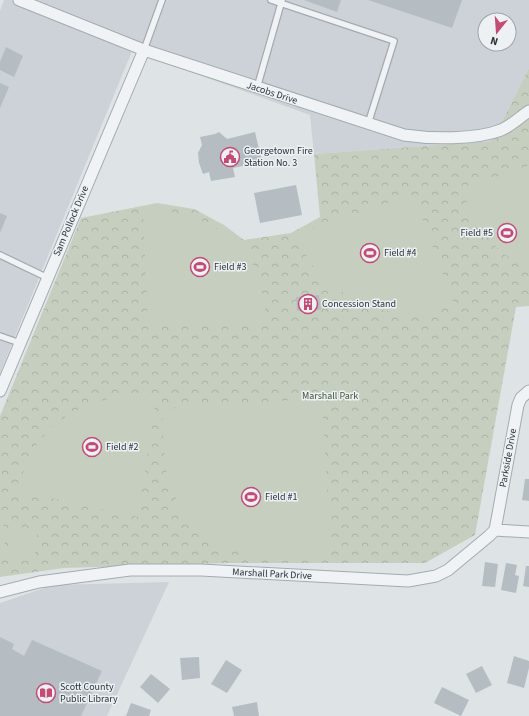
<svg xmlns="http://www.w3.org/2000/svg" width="529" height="716" viewBox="0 0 529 716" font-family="'Source Sans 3',sans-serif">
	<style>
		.built { fill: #ccd2d7; fill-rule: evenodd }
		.park { fill: url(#park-crowns) }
		.garden { fill: #c6cfbf }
		.building { fill: #b5bdc2 }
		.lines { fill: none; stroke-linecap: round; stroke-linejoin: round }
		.lane-casing { stroke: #a4abaf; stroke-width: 8 }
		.street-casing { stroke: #a4abaf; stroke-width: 13 }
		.lane { stroke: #f0f3f5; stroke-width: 5.5 }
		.street { stroke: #f0f3f5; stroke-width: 11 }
		.labels { text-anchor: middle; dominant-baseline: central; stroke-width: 3; stroke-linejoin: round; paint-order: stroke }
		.street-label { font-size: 10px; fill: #28333b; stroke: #edf1f4 }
		.poi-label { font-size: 10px; fill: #28333b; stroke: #edf1f4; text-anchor: start }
		.park-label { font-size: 10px; fill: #425637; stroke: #edf1f4 }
	</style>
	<defs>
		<pattern id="park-crowns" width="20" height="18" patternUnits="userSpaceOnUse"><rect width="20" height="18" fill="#c6cfbf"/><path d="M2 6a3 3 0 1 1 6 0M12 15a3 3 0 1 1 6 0" fill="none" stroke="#aab2a5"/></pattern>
	</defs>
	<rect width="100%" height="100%" fill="#dee3e6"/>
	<path class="built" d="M4,0H529V68L492,141L314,154L310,115L132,51L0,373V11ZM485,20H509V44H485Z
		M169,582L107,716H0V603L53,585Z"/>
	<path class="park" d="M529,68V306L516,307L475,535L425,563H227L64,568L0,577V416L81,218L157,203L194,209L224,225L244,240L291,233L320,217L314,154L492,141Z"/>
	<path class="garden" d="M529,165V274L496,247L474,218L461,190Z
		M413,195L455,306L433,311L409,315L379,309L351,298L327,281L310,263L296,234Z
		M143,208C179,212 209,218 236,243C240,247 247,251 249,256C260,276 264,299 267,321L148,327Z
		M133,395L156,398L138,517L19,491C22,481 23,468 28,458C50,418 89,399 133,395Z
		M322,398L331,560L283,561L238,552L206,539L184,517L167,477L163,440L162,409Z
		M0,525L6,526L4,559H0Z
		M10,526L38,529L34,561L8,560Z"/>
	<path class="building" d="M304,0H341L337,12Z
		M368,0H462L452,28Z
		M6,47L23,56L14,77L0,70V62Z
		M0,83L9,87L0,108Z
		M219,132L227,139L255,132L262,162L233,168L235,177L211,181L209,172L203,174L199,163L198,153L202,145L200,137L215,134Z
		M296,185L302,215L260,223L254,193Z
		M0,213L7,216L0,233Z
		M319,295L321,310L297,311L296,297Z
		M525,479H529V501L522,500Z
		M485,562L498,564L495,587L482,586Z
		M506,563L517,565L515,575L519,576L516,593L501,590Z
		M526,566H529V587L523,586Z
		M0,637L14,644L12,649L24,656L32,640L102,671L81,716H0Z
		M514,656L529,661V668L524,688L507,683Z
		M199,657L200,678L182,680L180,658Z
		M226,660L242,670L227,693L211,684Z
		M482,666L492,685L476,693L466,674Z
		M151,674L170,689L158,703L140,687Z
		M442,687L469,700L461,716L434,703Z
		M257,702L259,716H234L232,707Z
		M131,703L151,710L149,716H126Z"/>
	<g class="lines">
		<defs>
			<path id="lane" d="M271,0L394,41L368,124
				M144,50L162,0
				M257,88L282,0
				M0,255L48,278
				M0,336L20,343"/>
			<path id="street" d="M19,0L144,50L404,135C431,139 475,140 501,130C511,126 520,117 529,111
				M0,391L144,50
				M495,530L518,405L521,398L529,391
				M0,592L39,582L130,570H201L408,581L436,576L448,570L489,536L495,530L529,532"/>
		</defs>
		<use href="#lane" class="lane-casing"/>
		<use href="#street" class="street-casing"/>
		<use href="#lane" class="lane"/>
		<use href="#street" class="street"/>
	</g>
	<defs>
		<symbol id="civic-ring" viewBox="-11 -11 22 22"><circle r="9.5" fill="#edf1f4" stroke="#c24c74" stroke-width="1.5"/><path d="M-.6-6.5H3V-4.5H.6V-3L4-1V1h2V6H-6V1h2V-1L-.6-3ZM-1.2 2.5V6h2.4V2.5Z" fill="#c24c74"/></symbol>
		<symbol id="stadium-ring" viewBox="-11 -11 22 22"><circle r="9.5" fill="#edf1f4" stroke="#c24c74" stroke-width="1.5"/><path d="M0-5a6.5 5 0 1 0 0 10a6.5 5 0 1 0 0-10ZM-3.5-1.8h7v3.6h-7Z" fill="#c24c74"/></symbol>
		<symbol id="building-ring" viewBox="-11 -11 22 22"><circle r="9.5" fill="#edf1f4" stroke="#c24c74" stroke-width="1.5"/><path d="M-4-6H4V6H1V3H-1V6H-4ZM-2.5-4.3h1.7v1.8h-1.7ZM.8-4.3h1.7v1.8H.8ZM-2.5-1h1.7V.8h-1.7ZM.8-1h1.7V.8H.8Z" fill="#c24c74"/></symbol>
		<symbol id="library-ring" viewBox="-11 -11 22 22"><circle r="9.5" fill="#edf1f4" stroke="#c24c74" stroke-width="1.5"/><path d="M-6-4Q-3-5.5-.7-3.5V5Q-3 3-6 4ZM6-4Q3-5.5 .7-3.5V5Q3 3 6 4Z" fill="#c24c74"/></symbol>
	</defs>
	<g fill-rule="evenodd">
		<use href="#civic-ring" x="219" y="146" width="22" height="22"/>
		<use href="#stadium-ring" x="496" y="222" width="22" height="22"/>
		<use href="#stadium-ring" x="359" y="242" width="22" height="22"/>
		<use href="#stadium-ring" x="189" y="256" width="22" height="22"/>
		<use href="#building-ring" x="297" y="293" width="22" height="22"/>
		<use href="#stadium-ring" x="81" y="436" width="22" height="22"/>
		<use href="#stadium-ring" x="240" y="486" width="22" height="22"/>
		<use href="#library-ring" x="35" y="682" width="22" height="22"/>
	</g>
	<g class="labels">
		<g class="street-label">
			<text transform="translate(272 93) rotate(18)">Jacobs Drive</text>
			<text transform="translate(71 221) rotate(-67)">Sam Pollock Drive</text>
			<text transform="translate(508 458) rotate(-80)">Parkside Drive</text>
			<text transform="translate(272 574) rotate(3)">Marshall Park Drive</text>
		</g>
		<g class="poi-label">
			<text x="244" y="151">Georgetown Fire<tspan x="244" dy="12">Station No. 3</tspan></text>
			<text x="493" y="233" text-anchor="end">Field #5</text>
			<text x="384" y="253">Field #4</text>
			<text x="214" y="267">Field #3</text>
			<text x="322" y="304">Concession Stand</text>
			<text x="106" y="447">Field #2</text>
			<text x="265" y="497">Field #1</text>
			<text x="60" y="687">Scott County<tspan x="60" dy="12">Public Library</tspan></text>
		</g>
		<g class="park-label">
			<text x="330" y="396">Marshall Park</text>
		</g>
	</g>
	<g transform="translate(497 32) rotate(197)"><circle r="19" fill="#edf1f4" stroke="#9ea5aa"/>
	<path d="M0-3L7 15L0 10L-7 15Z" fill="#c24c74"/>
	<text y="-6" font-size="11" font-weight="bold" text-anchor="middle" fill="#28333b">N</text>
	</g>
</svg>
